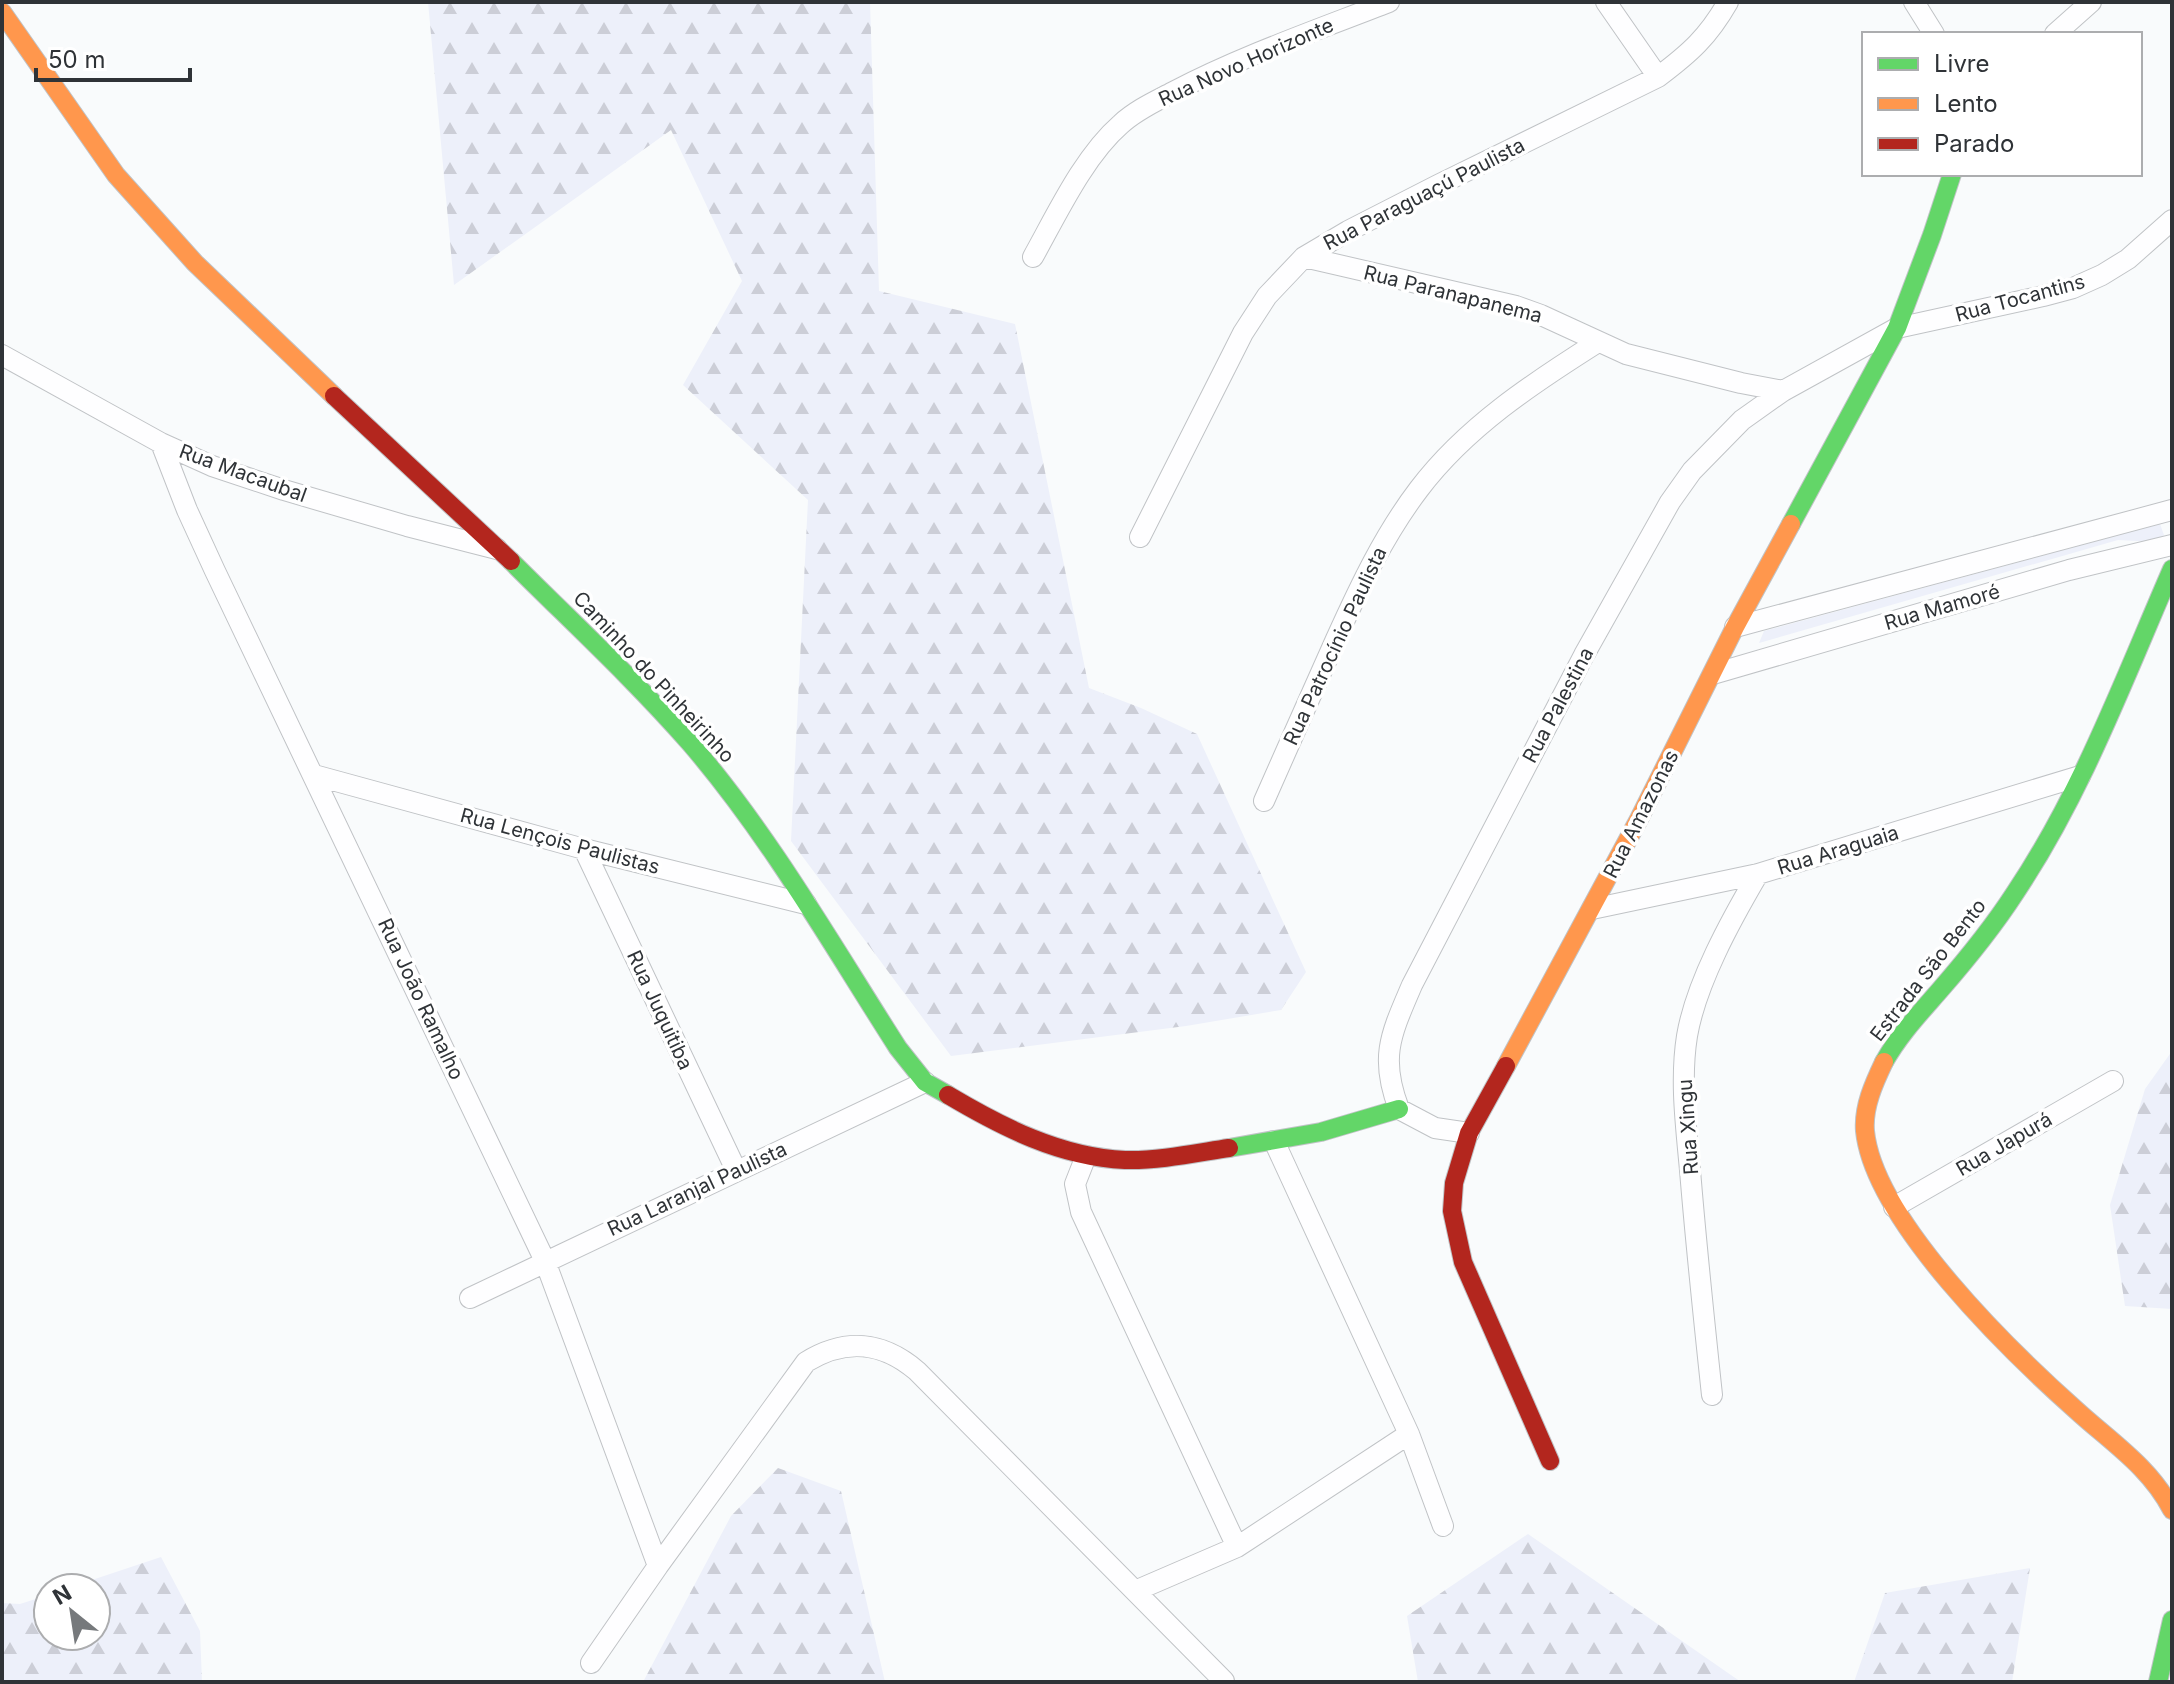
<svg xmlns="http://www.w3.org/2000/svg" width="2174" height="1684" viewBox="0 0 2174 1684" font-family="Inter,sans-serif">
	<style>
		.green { fill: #edf0fa }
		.forest { fill: url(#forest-firs) }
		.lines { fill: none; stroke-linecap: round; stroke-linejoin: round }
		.street-casing { stroke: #c0c3c6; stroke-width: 22 }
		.fast-casing { stroke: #c0c3c6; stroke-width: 20 }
		.slow-casing { stroke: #c0c3c6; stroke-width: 20 }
		.jam-casing { stroke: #c0c3c6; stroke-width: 20 }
		.street { stroke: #fefeff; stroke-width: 20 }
		.fast { stroke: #63d668; stroke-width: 18 }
		.slow { stroke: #ff974d; stroke-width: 18 }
		.jam { stroke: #b3261e; stroke-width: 18 }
		.labels { text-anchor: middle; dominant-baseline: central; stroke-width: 7; stroke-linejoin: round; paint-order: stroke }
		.street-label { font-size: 20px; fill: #2f3337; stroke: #fff }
	</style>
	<defs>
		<pattern id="forest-firs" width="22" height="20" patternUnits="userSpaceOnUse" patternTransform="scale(2)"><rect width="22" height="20" fill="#edf0fa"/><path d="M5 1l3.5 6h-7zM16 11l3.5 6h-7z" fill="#ccced7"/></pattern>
	</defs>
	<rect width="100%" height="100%" fill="#f9fbfc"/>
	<path class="green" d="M2160,524L2164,535L2156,542L2118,540L1759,643L1764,631Z"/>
	<path class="forest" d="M428,2H870L879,291L1015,324L1089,688L1141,708L1197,734L1306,972L1281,1010L1186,1026L951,1056L791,841L808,500L683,385L742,281L671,130L454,285Z
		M2172,1051V1309L2125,1306L2110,1205L2145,1089Z
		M778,1468L841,1491L885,1682H643L731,1516Z
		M1528,1534L1741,1682H1418L1407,1616Z
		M161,1557L200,1631L202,1682H2V1603L20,1604L48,1595V1636H96V1588H68Z
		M2030,1568L2012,1682H1854L1885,1593Z"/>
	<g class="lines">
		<defs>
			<path id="street" d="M1606,2L1658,77
				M1914,2L1934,34
				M2055,34L2091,2
				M1033,257C1057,214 1084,156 1121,124C1136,110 1156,101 1173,92C1242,56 1317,30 1389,2
				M1304,257L1516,306L1541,315L1626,354L1741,383L1783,391
				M2,355L161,443L212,466L284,490L407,526L497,549
				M161,443L187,510L215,571L545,1261L658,1566
				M1140,537L1243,333L1267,296L1304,257L1348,231L1438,185L1658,77C1690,53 1708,37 1728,2
				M1735,627L2172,510
				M1713,674L2069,570L2172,545
				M314,775L584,849L806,904
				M1264,801C1288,747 1312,692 1336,639C1360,586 1384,535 1419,489C1466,427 1533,383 1598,342
				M584,849L736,1170
				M1592,909L1758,874L2080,776
				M1469,1133L1435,1128L1399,1109C1379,1057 1391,1034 1412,985L1584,655L1670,502L1692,471L1742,420L1783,391L1897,328L2043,296L2073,288L2102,275L2128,259L2172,220
				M1274,1141L1409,1434L1443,1526
				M1086,1156L1075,1184L1081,1212L1237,1547
				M1894,1207L2113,1081
				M470,1298L925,1082
				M1712,1395C1704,1320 1696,1245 1690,1170C1686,1126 1680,1080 1687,1036C1696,983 1731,920 1758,874
				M1135,1591L1237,1547L1409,1434
				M591,1663L658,1566L806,1362C845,1338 882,1341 917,1371L1224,1681"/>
			<path id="fast" d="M1791,524L1897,328L1932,235L1952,174
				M511,561C571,621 634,679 690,743C770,836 832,945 898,1048L925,1082L948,1095
				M1884,1062C1899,1035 1920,1013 1940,990C1967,959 1993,927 2015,893C2082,793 2124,679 2172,569
				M1229,1148L1321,1132L1399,1109
				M2158,1682L2172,1620"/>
			<path id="slow" d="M2,12L116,175L195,263L334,396
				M1884,1062C1874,1083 1863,1107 1865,1131C1874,1220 2011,1352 2076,1410C2111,1442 2150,1467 2172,1510
				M1506,1066L1639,819L1735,627L1791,524"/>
			<path id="jam" d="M334,396L511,561
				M1506,1066L1469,1133L1454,1183L1452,1211L1463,1262L1550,1461
				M948,1095C1002,1127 1060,1157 1125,1160C1158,1161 1196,1153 1229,1148"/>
		</defs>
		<use href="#street" class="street-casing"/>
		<use href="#fast" class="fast-casing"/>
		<use href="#slow" class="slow-casing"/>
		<use href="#jam" class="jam-casing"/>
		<use href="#street" class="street"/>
		<use href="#fast" class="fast"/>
		<use href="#slow" class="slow"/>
		<use href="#jam" class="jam"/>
	</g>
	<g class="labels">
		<g class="street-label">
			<text transform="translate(1246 62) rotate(-24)">Rua Novo Horizonte</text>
			<text transform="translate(1424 194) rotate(-27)">Rua Paraguaçú Paulista</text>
			<text transform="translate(1453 294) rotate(14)">Rua Paranapanema</text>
			<text transform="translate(2020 298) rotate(-15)">Rua Tocantins</text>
			<text transform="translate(243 473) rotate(20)">Rua Macaubal</text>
			<text transform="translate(1942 607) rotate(-16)">Rua Mamoré</text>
			<text transform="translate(1335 646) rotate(-65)">Rua Patrocínio Paulista</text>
			<text transform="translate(654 677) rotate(47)">Caminho do Pinheirinho</text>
			<text transform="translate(1558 705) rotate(-62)">Rua Palestina</text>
			<text transform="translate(1641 814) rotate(-63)">Rua Amazonas</text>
			<text transform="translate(560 841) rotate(15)">Rua Lençois Paulistas</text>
			<text transform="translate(1838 850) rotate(-17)">Rua Araguaia</text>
			<text transform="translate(1928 970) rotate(-52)">Estrada São Bento</text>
			<text transform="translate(421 999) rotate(65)">Rua João Ramalho</text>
			<text transform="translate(660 1010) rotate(65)">Rua Juquitiba</text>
			<text transform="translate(1688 1127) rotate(-94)">Rua Xingu</text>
			<text transform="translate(2004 1144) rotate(-30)">Rua Japurá</text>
			<text transform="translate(697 1189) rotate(-25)">Rua Laranjal Paulista</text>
		</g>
	</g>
	<rect width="2174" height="1684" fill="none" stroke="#2f3337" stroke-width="8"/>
	<rect x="1862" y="32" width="280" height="144" fill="#ffffff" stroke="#acadaf" stroke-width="2"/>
	<rect x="1878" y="58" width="40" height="12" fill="#63d668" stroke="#acadaf" stroke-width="2"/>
	<text x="1934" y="72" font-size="24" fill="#2f3337">Livre</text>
	<rect x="1878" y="98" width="40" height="12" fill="#ff974d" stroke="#acadaf" stroke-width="2"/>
	<text x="1934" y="112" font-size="24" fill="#2f3337">Lento</text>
	<rect x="1878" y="138" width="40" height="12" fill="#b3261e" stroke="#acadaf" stroke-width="2"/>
	<text x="1934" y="152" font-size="24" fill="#2f3337">Parado</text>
	<g transform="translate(72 1612) rotate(330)"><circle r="38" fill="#ffffff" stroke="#acadaf" stroke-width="2"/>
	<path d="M0-6L14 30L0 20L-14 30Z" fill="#76797c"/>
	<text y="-12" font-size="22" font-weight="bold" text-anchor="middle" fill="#2f3337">N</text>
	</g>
	<path d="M36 68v12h154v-12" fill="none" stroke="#2f3337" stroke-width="4"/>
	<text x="48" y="68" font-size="24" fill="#2f3337" stroke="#ffffff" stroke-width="6" paint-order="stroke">50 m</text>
</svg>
